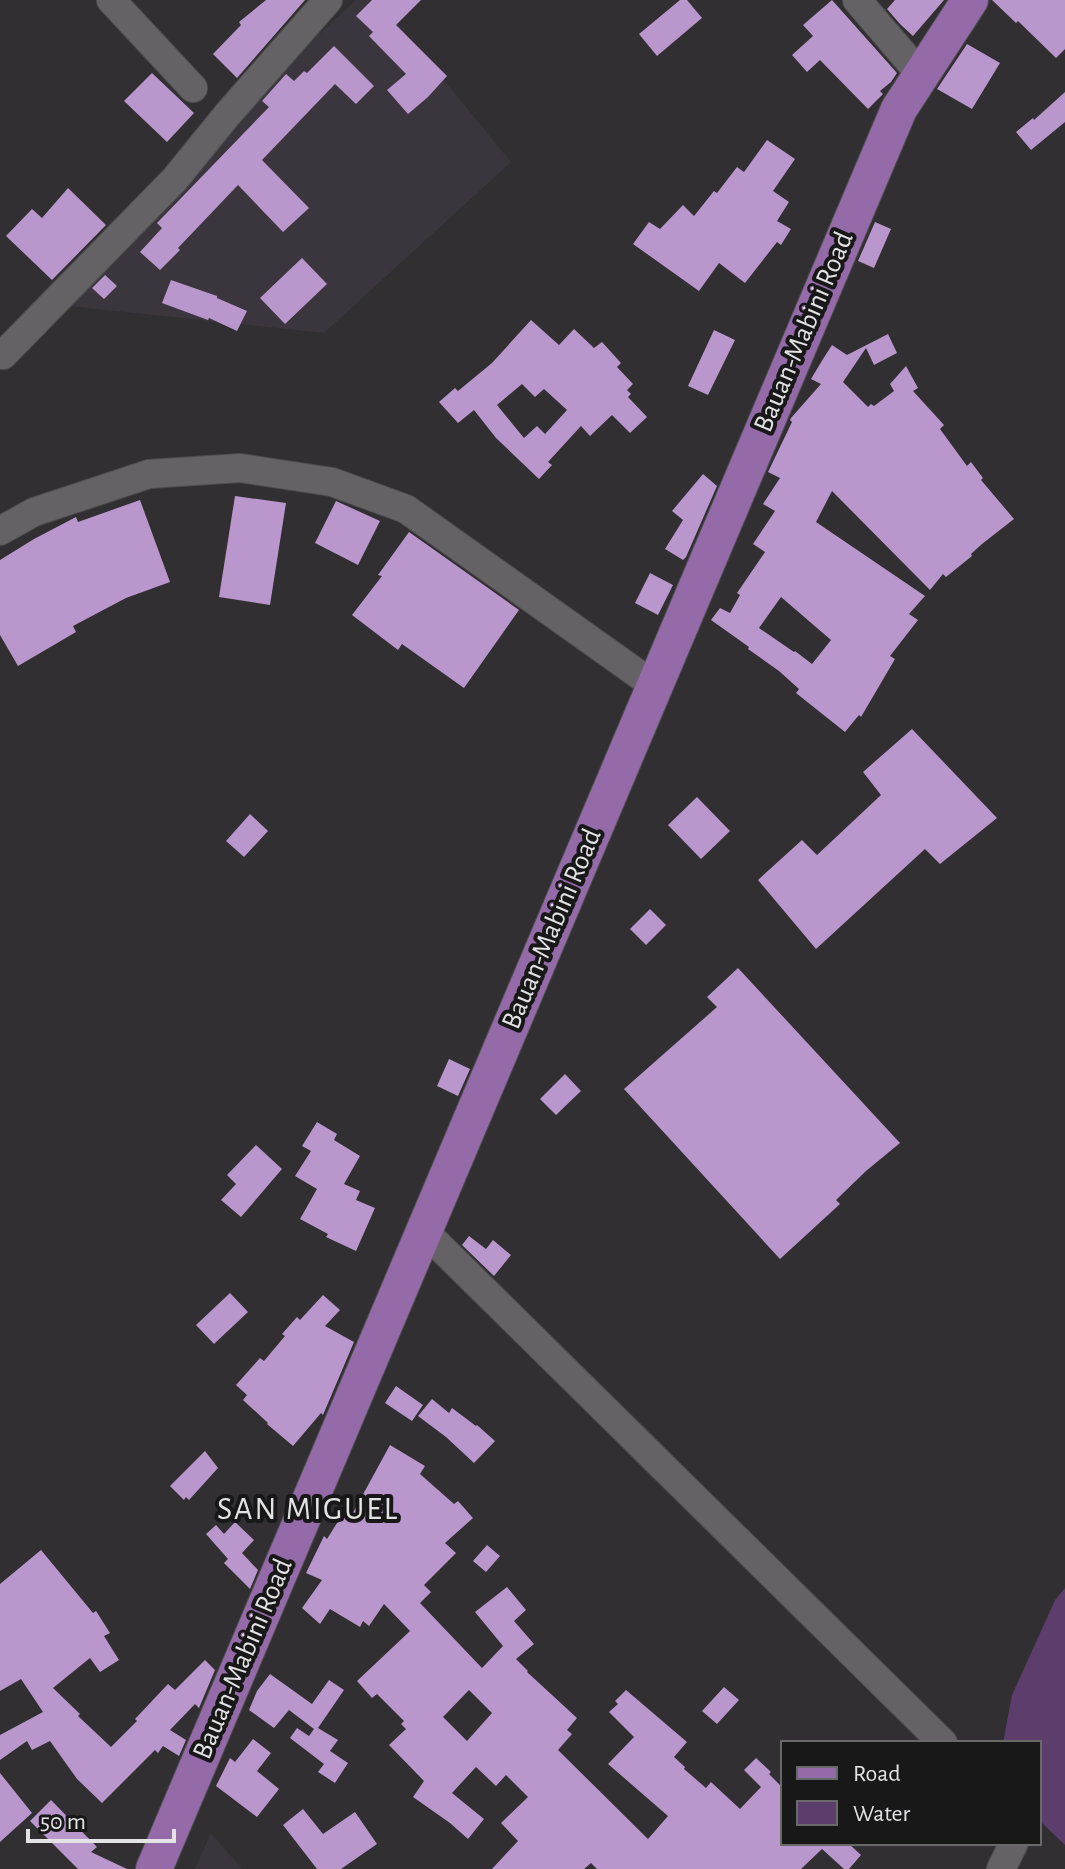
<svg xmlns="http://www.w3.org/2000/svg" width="1065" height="1869" viewBox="0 0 1065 1869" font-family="'Alegreya Sans',sans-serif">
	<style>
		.built { fill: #3b363e }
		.water { fill: #5c3d6c }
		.building { fill: #b996cc; fill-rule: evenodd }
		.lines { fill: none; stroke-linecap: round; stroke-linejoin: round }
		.minor-casing { stroke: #4e4d4f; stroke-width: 30 }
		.major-casing { stroke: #4e4d4f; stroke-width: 38 }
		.minor { stroke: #646265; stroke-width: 28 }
		.major { stroke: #946aa9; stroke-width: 36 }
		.labels { text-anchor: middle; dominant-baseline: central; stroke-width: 8; stroke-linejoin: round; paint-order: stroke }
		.street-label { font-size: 28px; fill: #e3e2e4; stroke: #191819 }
		.quarter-label { font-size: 32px; letter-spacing: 2px; fill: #e3e2e4; stroke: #191819 }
	</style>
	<rect width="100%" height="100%" fill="#312f32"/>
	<path class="built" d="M356,0H378L511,162L324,333L68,306L202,142Z
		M211,1833L242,1869H195Z"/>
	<path class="water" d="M1065,1588V1845L1039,1820V1743H1003L1012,1695L1055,1600Z"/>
	<path class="building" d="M266,0H305L237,78L213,54L241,25L239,22Z
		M372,0H421L396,25L447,76L428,97L408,114L387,90L406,74L369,36L373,32L356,16Z
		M680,0H687L702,18L657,56L639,34Z
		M832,0L897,73L891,82L880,91L883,94L868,109L820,60L807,72L792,55L813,36L803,25Z
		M895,0H944L913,36L900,24L887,9Z
		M992,0H1065V49L1056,58L1018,21L1016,23Z
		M967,44L1000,63L972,109L937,89Z
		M334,46L374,86L356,104L335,84L262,160L309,208L283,232L238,185L178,248L180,250L160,270L140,252L162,228L157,223L269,107L262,101L286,74L294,81L304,71L307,73Z
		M152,73L194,113L167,142L124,101Z
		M1065,92V122L1031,150L1016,132L1033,118L1034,120Z
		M767,140L795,159L773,191L789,202L777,221L791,229L781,245L777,242L745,283L719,263L699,291L633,244L649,222L660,229L683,205L694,216L714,191L717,193L737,167L744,172Z
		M68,188L106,225L52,280L6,236L32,209L42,218Z
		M875,222L891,229L874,268L858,261Z
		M302,258L327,284L285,324L260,298Z
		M105,275L117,286L104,299L92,288Z
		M171,280L217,296V298L247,311L237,331L209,318L208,320L162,303Z
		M531,320L559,345L574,329L594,348L602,342L621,363L617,367L633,384L627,390L631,394L628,397L647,417L630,433L612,415L590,436L581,426L548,462L552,465L539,479L496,438L474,410L458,423L439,402L455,388L458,391L492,363ZM522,384L535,397L544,389L567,410L545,434L537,426L524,438L497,405Z
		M714,330L735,340L708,395L688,386Z
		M888,334L897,353L874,365L866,348L843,382L868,407L871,404L874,406L894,391L890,384L906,366L918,388L913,391L944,425L940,429L967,466L971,462L983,478L981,480L1014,519L982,544L971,554L972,556L946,577L943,574L930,590L832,491L816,522L925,596L909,614L918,620L890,656L895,659L861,717L859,715L845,732L796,693L799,689L779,671L748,649L749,647L711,620L720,608L730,613L740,595L737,593L765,552L753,544L775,511L763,504L780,478L768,472L792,422L790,420L791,418L821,384L811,379L823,359L832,345L847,355ZM781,597L831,640L812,664L795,651L794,652L759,628Z
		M703,474L717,486L686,557L683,560L665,549L683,520L672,511Z
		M235,496L286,503L270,605L219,597Z
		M140,500L170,582L126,598L73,626L76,632L18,666L0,635V560L34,539L76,517L78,522Z
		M336,501L380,521L358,565L315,543Z
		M409,532L519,610L464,688L402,644L398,650L352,615L382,576L378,575Z
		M650,573L673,585L658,615L635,603Z
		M912,729L997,818L940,864L925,849L816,949L758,880L802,840L817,855L881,795L863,772Z
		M697,797L730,831L701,859L668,825Z
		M250,814L268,831L244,857L226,841Z
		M650,909L666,925L646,945L630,929Z
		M738,968L900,1143L866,1171L836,1200L840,1204L780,1259L624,1089L717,1007L707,997Z
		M449,1059L470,1069L458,1096L437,1086Z
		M565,1074L581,1091L556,1115L540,1099Z
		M317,1122L337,1134L334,1140L360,1156L344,1184L360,1191L356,1200L375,1208L356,1251L326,1237L328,1234L300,1219L317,1189L295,1176L311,1151L302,1146Z
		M256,1145L282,1169L241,1217L221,1200L236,1184L227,1175Z
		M469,1236L486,1249L493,1240L511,1255L494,1276L462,1245Z
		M230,1293L248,1312L214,1344L196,1325Z
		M323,1295L340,1310L325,1326L354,1342L323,1415L321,1413L293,1446L267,1424L268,1423L243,1400L247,1395L236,1385L260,1358L264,1361L285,1336L282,1334L297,1317L300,1320Z
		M396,1386L423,1405L412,1421L385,1403Z
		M432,1399L449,1413L452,1408L476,1426L477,1425L495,1441L474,1463L446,1437L418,1416Z
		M390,1445L425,1466L420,1474L454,1504L458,1501L473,1518L445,1543L456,1553L424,1585L431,1592L420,1603L482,1668L503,1646L475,1612L507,1587L526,1610L514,1621L534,1644L516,1659L528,1671L527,1672L577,1718L567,1730L572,1734L558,1750L648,1839L668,1816L608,1764L634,1737L609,1712L618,1704L615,1701L626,1690L687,1742L674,1757L685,1767L684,1769L706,1788L711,1782L740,1809L761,1787L744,1770L756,1758L771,1772L769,1774L783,1788V1843H848L861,1855L849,1869H844L822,1849L801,1869H597L591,1863L584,1869H492L518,1841L501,1823L528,1797L506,1775L496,1786L476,1767L452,1793L484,1819L468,1839L450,1823L413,1797L424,1781L389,1745L406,1729L401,1724L404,1721L377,1694L372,1698L357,1681L410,1631L384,1604L369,1626L363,1621L360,1627L330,1609L320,1624L302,1608L322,1580L306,1573L324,1536L327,1539L342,1515L349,1520ZM469,1690L492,1713L467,1741L443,1717Z
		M205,1451L218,1468L189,1500L186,1497L184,1500L170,1486Z
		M235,1522L254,1540L242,1553L258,1570L250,1589L224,1563L228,1559L206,1534L216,1525L224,1534Z
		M487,1545L500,1556L486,1572L473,1561Z
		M41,1550L93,1613L96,1611L110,1633L104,1636L119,1660L100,1672L90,1658L53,1688L80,1714L78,1716L111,1747L137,1721L135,1719L168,1684L175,1690L205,1660L215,1670L199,1708L195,1704L170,1730L186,1740L179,1756L163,1746L158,1753L155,1750L102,1803L77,1779L50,1741L32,1750L27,1741L0,1760V1735L43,1712L21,1679L0,1691V1584Z
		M270,1674L312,1704L329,1680L344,1690L318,1728L338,1740L330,1751L348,1763L335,1783L318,1772L324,1764L290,1738L297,1728L309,1736L314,1729L289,1710L274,1728L249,1710L257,1691Z
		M724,1687L739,1700L717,1724L702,1711Z
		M253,1739L271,1753L257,1771L279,1789L257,1817L216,1786L230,1758L235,1762Z
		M0,1773L32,1813L0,1842Z
		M51,1800L97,1847L91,1852L127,1869H78L30,1821Z
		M303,1809L323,1834L355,1812L377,1844L341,1869H317L283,1825Z"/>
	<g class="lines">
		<defs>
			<path id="minor" d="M111,0L193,88
				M857,0L921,75
				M3,355L175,179L227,115L328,0
				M0,531L34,512L149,474L240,468L332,482L406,509L655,686
				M424,1231L943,1743
				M1001,1869L1014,1843"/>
			<path id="major" d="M154,1869L899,109L970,0"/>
		</defs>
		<use href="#minor" class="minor-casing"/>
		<use href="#major" class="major-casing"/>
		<use href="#minor" class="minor"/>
		<use href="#major" class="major"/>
	</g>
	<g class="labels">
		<g class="street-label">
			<text transform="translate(804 332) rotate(-67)">Bauan-Mabini Road</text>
			<text transform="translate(552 929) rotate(-67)">Bauan-Mabini Road</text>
			<text transform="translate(243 1659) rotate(-67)">Bauan-Mabini Road</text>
		</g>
		<g class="quarter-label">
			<text x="308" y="1509">SAN MIGUEL</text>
		</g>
	</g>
	<rect x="781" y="1741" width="260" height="104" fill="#191819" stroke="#6a696a" stroke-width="2"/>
	<rect x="797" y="1767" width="40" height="12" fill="#946aa9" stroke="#6a696a" stroke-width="2"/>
	<text x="853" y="1781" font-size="24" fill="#e3e2e4">Road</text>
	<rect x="797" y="1801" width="40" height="24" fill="#5c3d6c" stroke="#6a696a" stroke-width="2"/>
	<text x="853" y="1821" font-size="24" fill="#e3e2e4">Water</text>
	<path d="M28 1829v12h146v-12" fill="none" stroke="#e3e2e4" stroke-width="4"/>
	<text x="40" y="1829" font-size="24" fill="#e3e2e4" stroke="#191819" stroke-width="6" paint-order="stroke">50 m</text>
</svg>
